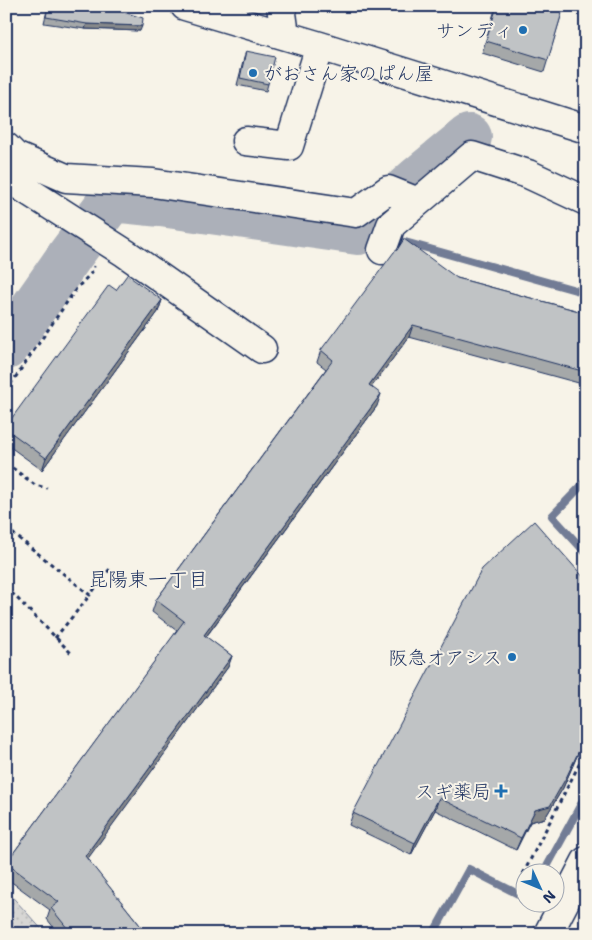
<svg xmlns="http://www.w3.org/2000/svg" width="592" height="940" viewBox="0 0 592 940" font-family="'Shantell Sans','Klee One',sans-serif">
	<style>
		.park { fill: url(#park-dots); stroke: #798299 }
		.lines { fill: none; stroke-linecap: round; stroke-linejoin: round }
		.stream { stroke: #727c95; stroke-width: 8 }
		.river { stroke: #acb0b9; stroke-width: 46 }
		.minor-casing { stroke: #1b2f5e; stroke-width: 31 }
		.major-casing { stroke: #1b2f5e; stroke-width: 31 }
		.path { stroke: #1b2f5e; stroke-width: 3; stroke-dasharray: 4 4; stroke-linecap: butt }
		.minor { stroke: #f7f3e8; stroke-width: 28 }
		.major { stroke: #f7f3e8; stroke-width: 28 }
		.wall { fill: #a5a8a9; stroke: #1b2f5e }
		.shaded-wall { fill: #86888a; stroke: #1b2f5e }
		.building { fill: #c0c3c5; stroke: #1b2f5e }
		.poi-dot { fill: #1f6fb2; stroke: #f7f3e8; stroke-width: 2 }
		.labels { text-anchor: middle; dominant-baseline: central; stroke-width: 4; stroke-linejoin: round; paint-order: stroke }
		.poi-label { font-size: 19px; fill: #1b2f5e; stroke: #f7f3e8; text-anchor: end }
		.neighbourhood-label { font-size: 20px; fill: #1b2f5e; stroke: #f7f3e8 }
	</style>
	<defs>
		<pattern id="park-dots" width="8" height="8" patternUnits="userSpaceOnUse" patternTransform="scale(1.25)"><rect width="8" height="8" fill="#d7d6d4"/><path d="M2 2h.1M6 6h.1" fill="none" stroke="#b8b8b8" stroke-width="1.8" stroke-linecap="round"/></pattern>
	</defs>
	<rect width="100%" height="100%" fill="#f7f3e8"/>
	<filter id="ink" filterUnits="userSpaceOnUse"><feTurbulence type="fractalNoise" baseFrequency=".02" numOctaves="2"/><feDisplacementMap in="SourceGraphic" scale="10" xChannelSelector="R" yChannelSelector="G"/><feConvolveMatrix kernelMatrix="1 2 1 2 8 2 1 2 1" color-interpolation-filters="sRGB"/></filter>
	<g filter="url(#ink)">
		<path class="park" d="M6,890L46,934H6Z"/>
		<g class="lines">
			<path class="stream" d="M358,232L361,237L405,242L586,293
				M586,481L552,516L586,553
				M544,872L586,795
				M433,934L469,869L518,894L524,895"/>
			<path class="river" d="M6,347L71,254L112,199L161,204L358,232L418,179L469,137"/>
			<defs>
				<path id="minor" d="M185,6L320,46L586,129
					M281,6L285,35
					M246,141L289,146L320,46
					M6,147L15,156L66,178L153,183L356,213L388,190L418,202
					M6,177L125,253L262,349
					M382,250L391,225L472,156L528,174L586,201"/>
				<path id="major" d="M548,934L586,861"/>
			</defs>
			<use href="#minor" class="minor-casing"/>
			<use href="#major" class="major-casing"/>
			<path class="path" d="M6,391L76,289L93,271L94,266
				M6,463L35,485L47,488
				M6,528L90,595L112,566
				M6,587L73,655
				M55,638L90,595
				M523,874L586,751"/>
			<use href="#minor" class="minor"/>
			<use href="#major" class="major"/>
		</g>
		<path class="wall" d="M48,6H103L140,31L85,29L44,23Z
			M496,6H564L544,72L482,53Z
			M246,51L268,84L266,91L237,85L244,58Z
			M457,278L586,313V385L409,337L371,387L377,406L206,637L232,656L228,667L87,859L147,934H59L47,919L50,910L6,878V863L177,631L152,612L156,600L326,369L317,362L321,350Z
			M116,290L162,300L158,312L42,470L6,444V426Z
			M586,580V717L579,730L582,744L577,756L563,788L545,818L530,822L516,850L435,810L411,855L349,825L353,813Z"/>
		<path class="shaded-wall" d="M87,24L142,26L140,31L85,29Z
			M162,300L158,312L42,470L46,458Z
			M413,325L409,337L364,397L369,385Z
			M381,394L377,406L199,646L204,635Z
			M232,656L228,667L81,868L85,856Z
			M586,713V717L574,740L578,728Z
			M582,744L577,756L563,788L545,818L530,822L516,850L521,838L535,810Z
			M439,798L435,810L411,855L415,843Z"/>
		<path class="building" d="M48,6H103L143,18L142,26L87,24L46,17Z
			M497,6H564L548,60L486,41Z
			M246,51L275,57L268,84L240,78Z
			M404,239L457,278L586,313V372L413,325L369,385L381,394L204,635L232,656L85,856L147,934H72L51,908L59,902L6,863L184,621L156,600L333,360L321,350L394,252L397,250Z
			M127,275L162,300L46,458L6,429V426L109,285L116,290Z
			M534,521L586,580V713L578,728L582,744L567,776L550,806L535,810L521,838L439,798L415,843L353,813L482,569Z"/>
	</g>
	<g class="poi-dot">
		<circle cx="523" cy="30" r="5"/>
		<circle cx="253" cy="73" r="5"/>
		<circle cx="512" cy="657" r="5"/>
		<path d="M498.5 783.5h5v5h5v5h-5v5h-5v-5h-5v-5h5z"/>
	</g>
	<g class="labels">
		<g class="poi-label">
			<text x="513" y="30">サンディ</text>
			<text x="263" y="73" text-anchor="start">がおさん家のぱん屋</text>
			<text x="502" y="657">阪急オアシス</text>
			<text x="491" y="791">スギ薬局</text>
		</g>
		<g class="neighbourhood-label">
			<text x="148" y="579">昆陽東一丁目</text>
		</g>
	</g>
	<rect width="592" height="940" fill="none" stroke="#f7f3e8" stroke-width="25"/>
	<rect x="12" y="12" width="567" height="915" fill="none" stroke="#1b2f5e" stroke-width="2" filter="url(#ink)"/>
	<g transform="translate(540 888) rotate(134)"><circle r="24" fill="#f7f3e8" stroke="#9fa5b1"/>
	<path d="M0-4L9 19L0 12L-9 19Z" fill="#1f6fb2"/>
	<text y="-8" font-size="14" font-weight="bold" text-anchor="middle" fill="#1b2f5e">N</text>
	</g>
</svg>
